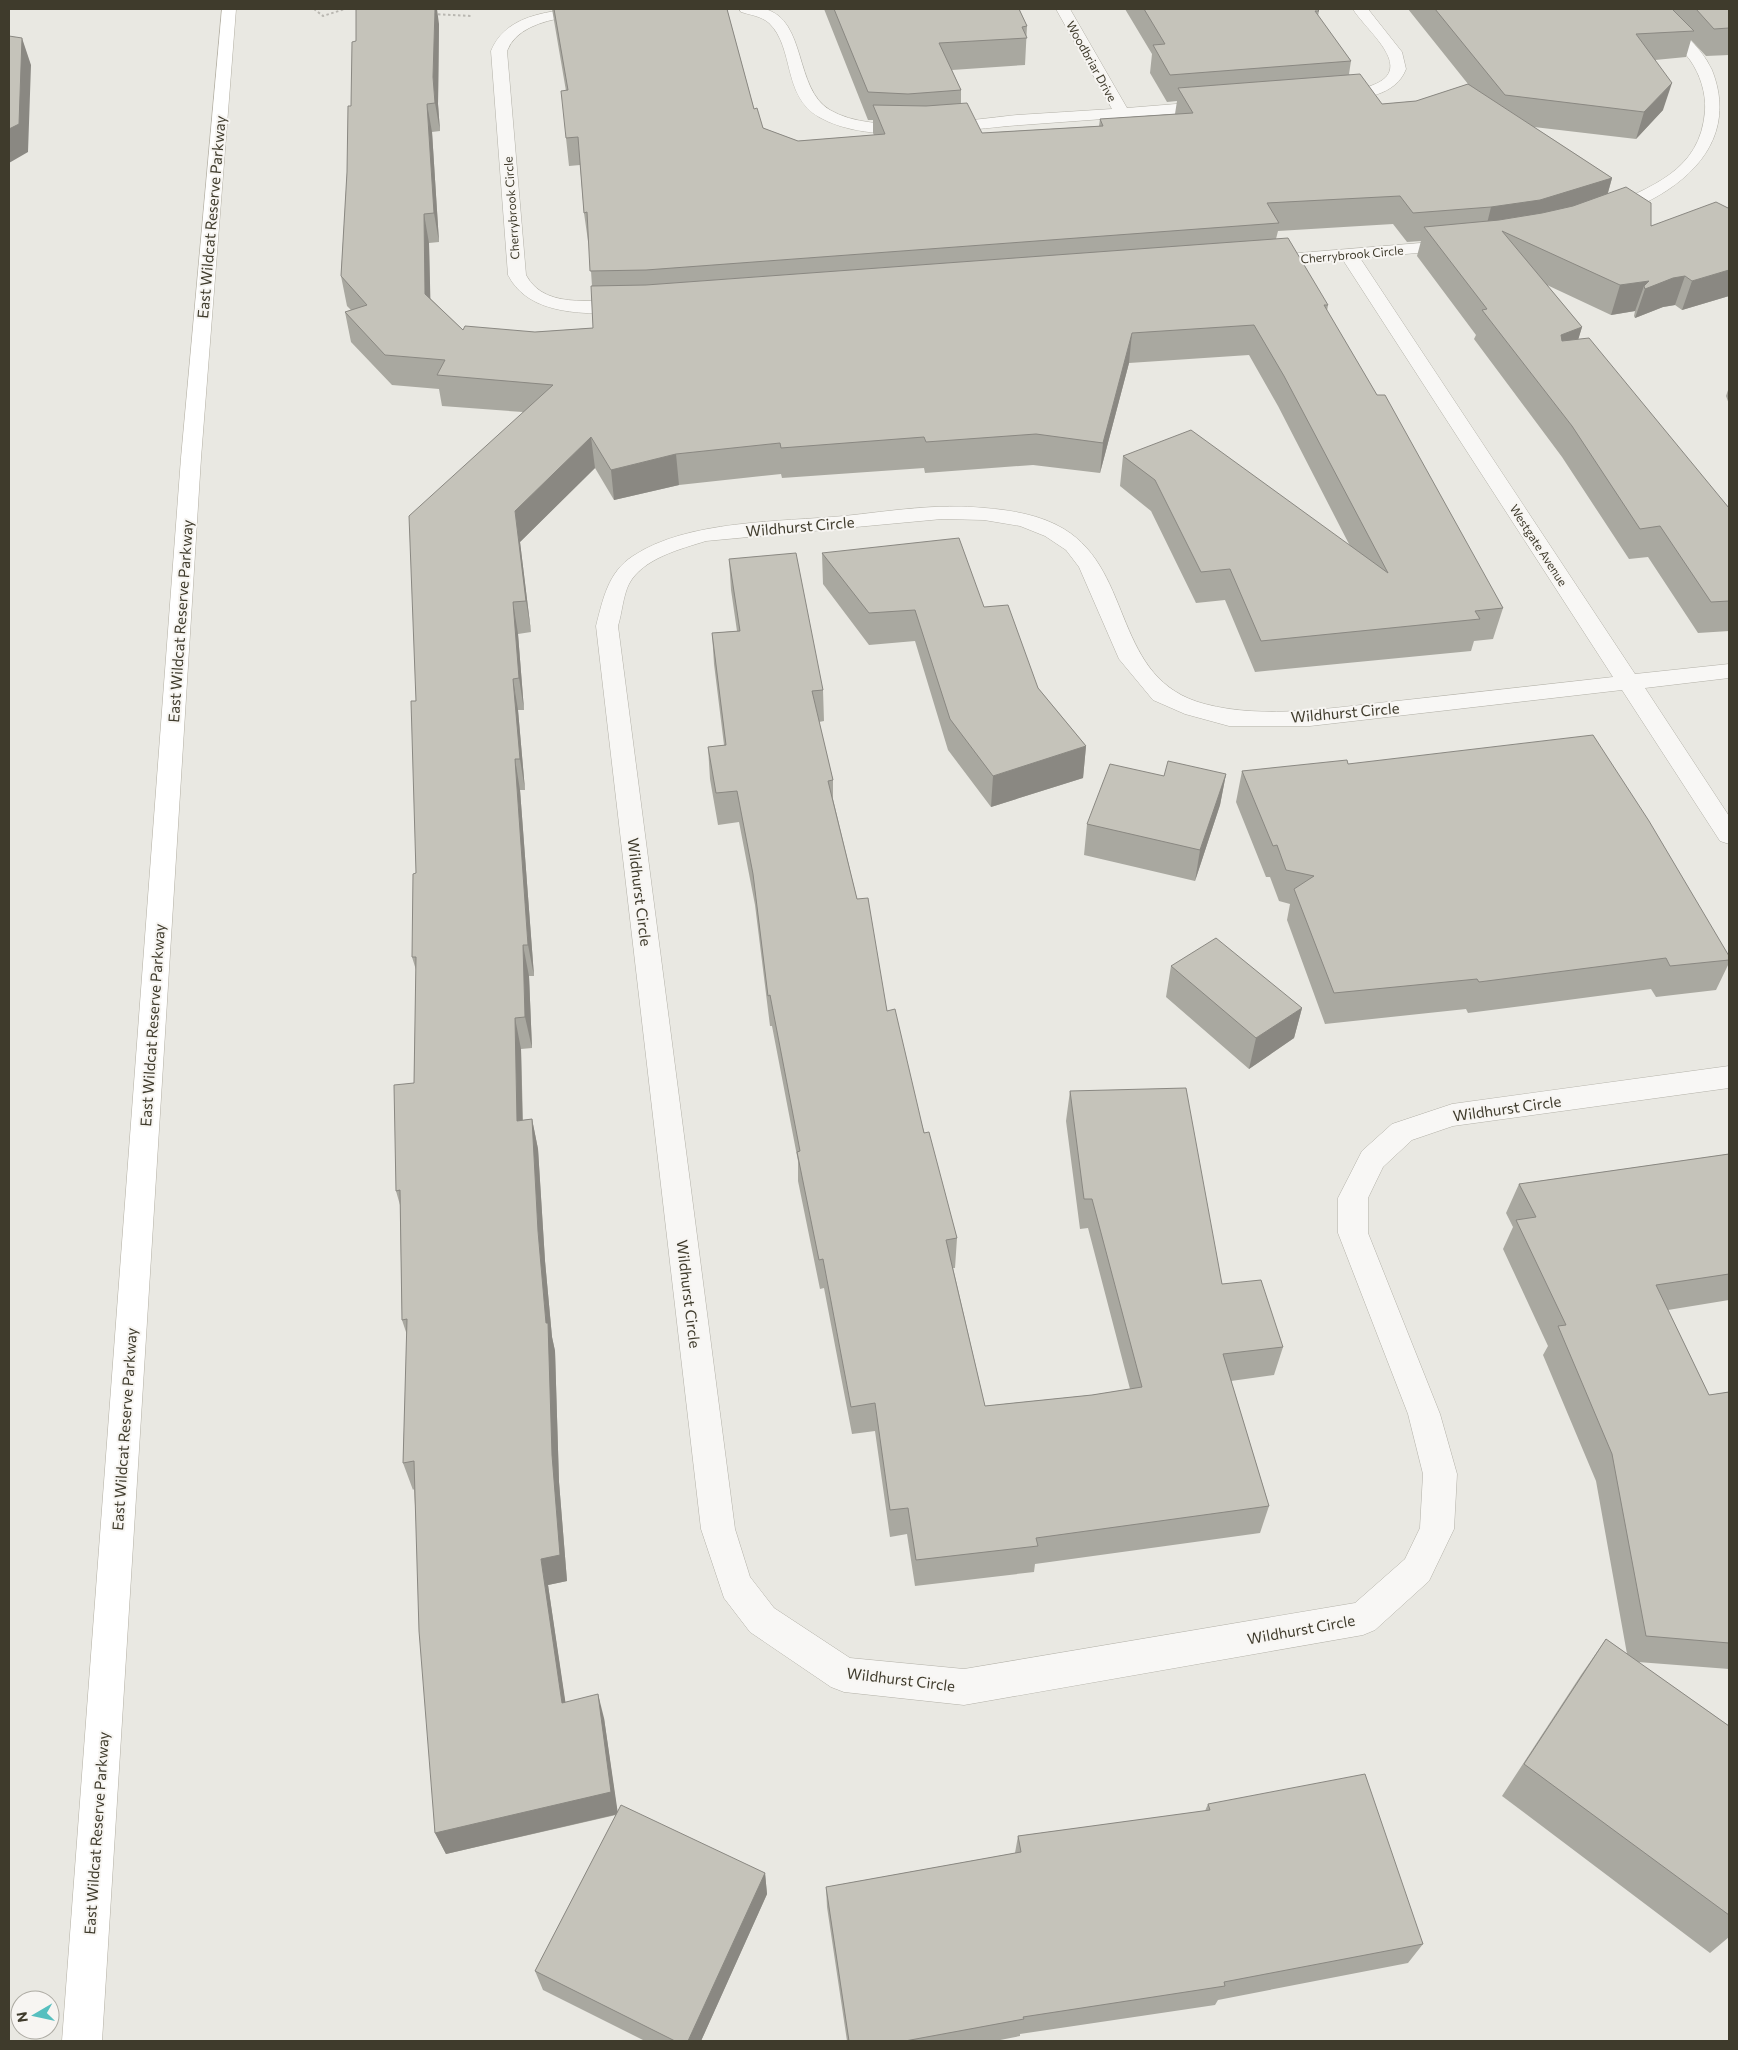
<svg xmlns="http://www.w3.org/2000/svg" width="1738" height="2050" viewBox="0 0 1738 2050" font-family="Commissioner,sans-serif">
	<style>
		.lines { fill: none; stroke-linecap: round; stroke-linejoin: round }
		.minor-casing { stroke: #b3b1a8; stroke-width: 1 }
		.major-casing { stroke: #b3afa3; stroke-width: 1 }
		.path { stroke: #b9b7b1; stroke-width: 2; stroke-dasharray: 2.5 2.5; stroke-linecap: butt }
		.minor { fill: #f8f7f5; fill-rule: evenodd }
		.major { fill: #fff; fill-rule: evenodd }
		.wall { fill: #a9a8a0 }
		.shaded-wall { fill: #8a8882 }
		.building { fill: #c5c3ba; stroke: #8a8882 }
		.labels { text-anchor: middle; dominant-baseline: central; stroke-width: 4; stroke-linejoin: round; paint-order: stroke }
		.far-street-label { font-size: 12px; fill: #3f3b2c; stroke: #f7f5f2 }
		.street-label { font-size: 15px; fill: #3f3b2c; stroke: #f7f5f2 }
	</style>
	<rect width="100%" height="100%" fill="#e9e8e2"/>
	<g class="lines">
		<defs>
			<path id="minor" d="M569,9H652L645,13C607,15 523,9 507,51L526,275C547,314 602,295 636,303L638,307L636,311L629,313C588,314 529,317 508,275L491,51C504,19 538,13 569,9Z
				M739,9C747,9 757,7 765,9C807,20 794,89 830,110C874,136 967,120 1017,115C1049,113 1080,111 1112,109L1056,9H1070L1127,108L1213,101L1221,106L1213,111C1149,116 1085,120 1021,125C963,129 871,147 819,117C782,96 795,48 769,23C761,16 750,15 741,12Z
				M1353,9H1368L1402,52L1406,69C1396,96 1362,99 1336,101L1330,99L1328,96L1330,93C1344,89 1359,91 1373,85C1417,68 1365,30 1353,9Z
				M1640,9H1655C1676,27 1700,44 1712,70C1738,136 1693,182 1636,207C1627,211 1618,216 1608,218L1602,217L1599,213L1602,209C1649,187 1701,172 1705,110C1706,93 1700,74 1690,60C1677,41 1651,27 1640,9Z
				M1457,240L1463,241L1466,245L1463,249L1360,258L1635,674L1729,664V678L1645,688L1729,816V844L1720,841L1622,690L1310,726H1229L1185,714L1153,700L1119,659L1079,567L1066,550L1045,536L1020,526L984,520L942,519L706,541C681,549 643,558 629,584C623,596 622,613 618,626L735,1529L750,1577L774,1608L850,1658L964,1669L1355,1603L1405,1559L1420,1528L1423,1474L1408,1414L1338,1233V1198L1362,1151L1392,1124L1452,1104L1729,1066V1088L1453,1126L1412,1140L1383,1167L1368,1198V1233L1440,1414L1457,1474L1454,1529L1429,1581L1375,1630L1363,1635L964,1705L844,1692L831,1687L750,1632L724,1598L701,1529L596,626C603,599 608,572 633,556C687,520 780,522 844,516C891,511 938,503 985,508C1011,510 1041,515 1064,529C1135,572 1112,680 1205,704C1265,720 1337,707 1397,701C1469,693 1541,685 1613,677L1343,260L1263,266L1257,265L1254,261L1257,257L1263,256Z"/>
			<path id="major" d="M222,9H236L201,458L102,2041H62L181,458Z"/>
		</defs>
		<use href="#minor" class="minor-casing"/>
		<use href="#major" class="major-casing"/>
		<path class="path" d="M314,9L323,16L345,9
			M433,14L472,16"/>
		<use href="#minor" class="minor"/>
		<use href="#major" class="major"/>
	</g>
	<path class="wall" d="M552,9H727L754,109L763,128L798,141L874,135L873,133V120H868L824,9H1019L1027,26L1025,65L952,70L961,90V104L982,133L1099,126L1100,119L1175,114L1177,101L1167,102L1150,73L1152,54L1125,9H1317L1319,11L1318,16L1351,61L1349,74L1382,104L1416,101L1468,84L1408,9H1729V55L1706,56L1691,40L1686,57L1655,60L1663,110L1636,139L1534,127L1612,178L1608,193L1651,226L1728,208L1729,207V296L1682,310L1675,305L1663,307L1635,318L1634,316L1635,311L1611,315L1547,285L1582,327L1578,339L1729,508V631L1698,633L1648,557L1629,559L1562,457L1474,339L1476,335L1417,256L1421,241L1407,242L1393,224L1278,231L1276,239L1328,305L1327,311L1503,608L1493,639L1474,641L1471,651L1255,672L1225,600L1196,603L1151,511L1120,486L1123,456L1350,546L1278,406L1249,355L1129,363L1100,473L1033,465L925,473L924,468L782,478L781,474L679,485L614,500L595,468L520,542L531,632L518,634L524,710H518L525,790H520L534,976H529L532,1048L521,1049L523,1120L532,1119L538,1149L545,1261L552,1337L555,1351L559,1482L567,1581L548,1585L565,1702L604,1718L617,1811L765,1873L767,1894L701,2041H645L543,1990L535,1971L616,1815L446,1854L435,1833L414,1489L413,1490L403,1463L407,1335L402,1320L400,1205L396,1191L414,1083L416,970L412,957L416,873V701L523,412L442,406L439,389L392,385L351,342L345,312L351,310L347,306L341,276L351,106L356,41L439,24L438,104L440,131L432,132L439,242L429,243L430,298L463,330L535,332L593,328L592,286L589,241H588L584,213L580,165L569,166L566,138V91Z
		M1729,387V404L1726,396Z
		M822,553L984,607L1038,688L1086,746L1083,778L991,807L948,750L915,641L869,645L823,584Z
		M729,559L823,690L824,721L819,722L833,780V799L857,899L887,1011L957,1238L955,1268H953L985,1406L1092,1395L1130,1389L1088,1228L1080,1229L1066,1121L1070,1091L1222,1284L1283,1347L1274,1375L1231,1381L1269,1506L1260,1533L1035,1564L1034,1572L915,1586L907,1534L890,1537L875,1431L852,1434L824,1288L820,1289L798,1181V1161L772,1026H770L755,905L739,822L718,825L710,779L708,747L724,745L714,664L712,633L737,631L731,590Z
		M1348,764L1729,956V963L1716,990L1656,997L1651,989L1468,1013L1466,1009L1325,1024L1287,920L1290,904L1279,901L1270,877H1266L1236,802L1242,771Z
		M1226,774L1220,805L1195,881L1084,855L1087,824Z
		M1171,966L1302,1008L1294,1038L1249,1069L1166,997Z
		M1729,1154V1300L1668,1310L1709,1395L1729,1392V1669L1638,1662L1729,1726V1937L1710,1953L1502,1796L1581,1675L1606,1639L1627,1654L1596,1481L1543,1355L1548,1346L1503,1249L1513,1227L1506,1213L1519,1184Z
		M1208,1804L1423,1944L1408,1963L1218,2000L1215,2005L1020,2034V2036L995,2041H847L827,1907L826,1887L1015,1853L1018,1836L1205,1811Z"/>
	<path class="shaded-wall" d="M435,9H437L439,24L438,104L440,131L435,103L433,77Z
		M22,38L31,65L28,152L9,163V129Z
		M1672,83L1663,110L1636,139L1644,112Z
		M427,104L432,132L439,242L434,213Z
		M1612,178L1604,206L1484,236L1491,207Z
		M424,214L429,243L431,323L425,294Z
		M1729,270V296L1682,310L1692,281Z
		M1685,276L1675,305L1663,307L1635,318L1645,289L1644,286L1635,311L1611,315L1620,285Z
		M1582,327L1573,357L1552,365L1561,335Z
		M1132,333L1129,363L1100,473L1103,443Z
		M591,437L595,468L520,542L531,632L526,601L515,511Z
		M676,454L679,485L614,500L611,470Z
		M513,602L518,634L524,710L519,678Z
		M513,679L518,710L525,790L520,759Z
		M1086,746L1083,778L991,807L993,776Z
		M515,759L520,790L534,976L528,945Z
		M1226,774L1220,805L1195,881L1200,850Z
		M523,945L529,976L532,1048L525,1017Z
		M1302,1008L1294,1038L1249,1069L1256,1038Z
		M515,1018L521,1049L523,1151L517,1121Z
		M532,1119L538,1149L545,1261L552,1337L555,1351L559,1482L567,1581L548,1585L569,1726L562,1703L541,1559L552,1455L546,1323L538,1231Z
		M598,1694L604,1718L618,1814L446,1854L435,1833Z
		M765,1873L767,1894L701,2041H688Z"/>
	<path class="building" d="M356,9H435L433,77L435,103L427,104L434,213L424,214L425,294L463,330L465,326L535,332L593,328L591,286L646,285L1288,238L1328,305H1324L1377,395H1385L1503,608L1475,611L1480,619L1261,641L1230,569L1201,572L1155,480L1123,456L1191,430L1388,573L1284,376L1254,325L1132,333L1103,443L1036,434L926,442L924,437L781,448L780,443L676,454L611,470L591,437L515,511L526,601L513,602L519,678L513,679L520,759H515L528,945H523L525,1017L515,1018L517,1121L532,1119L538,1231L546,1323H548L552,1455L560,1555L541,1559L562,1703L598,1694L611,1792L435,1833L419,1631L414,1461L403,1463L407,1319L402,1320L400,1190L396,1191L394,1085L414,1083L416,957H412L413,874L416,873L411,701H416L409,516L553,385L437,375L445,360L385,355L345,312L367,305L341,276L347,172L348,106H351L352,42L356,41Z
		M554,9H727L754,109L757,108L763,128L798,141L885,134L873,105L926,106L967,103L982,133L1103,126L1100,119L1193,113L1178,88L1360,74L1382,104L1416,101L1468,84L1612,178L1540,200L1491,207L1413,213L1400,196L1267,203L1279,223L646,270L590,271L587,212L584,213L578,137L566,138L561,91L568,90Z
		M834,9H1019L1027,26L1022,27L1027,38L939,43L961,90L908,94L868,92Z
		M1144,9H1317L1319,11H1315L1351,61L1170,75L1153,45L1165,44Z
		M1435,9H1672L1694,31L1636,34L1672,83L1644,112L1505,95Z
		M1696,9H1729V28L1714,29Z
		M9,36L22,38L19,124L9,129Z
		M1626,187L1651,203V226L1716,202L1728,208L1729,207V270L1692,281L1685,276L1673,278L1645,289L1644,286L1649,281L1620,285L1502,231L1582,327L1561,335L1562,341L1589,338L1729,508V601L1711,602L1660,526L1640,529L1572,426L1482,310L1487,309L1424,227L1499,220L1542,213L1573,206Z
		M959,538L984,607L1008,605L1038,688L1086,746L993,776L950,719L915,610L869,613L822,553Z
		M796,553L823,690L812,691L833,780L828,781L857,899L868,898L887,1011L895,1009L924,1133L929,1132L957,1238L946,1240L985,1406L1092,1395L1142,1387L1092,1199H1084L1070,1091L1186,1088L1222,1284L1261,1280L1283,1347L1223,1354L1269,1506L1036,1538L1038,1546L916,1560L908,1508L890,1510L875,1403L851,1407L823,1259L819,1260L797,1152L800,1151L770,995L768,996L753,874L737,791L716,793L708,747L726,745L712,633L740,631L729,559Z
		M1593,735L1649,821L1729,956V960L1670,966L1666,958L1479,982L1477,979L1334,993L1294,889L1314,876L1286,870L1277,845L1273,846L1242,771L1347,760L1348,764Z
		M1168,761L1226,774L1200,850L1087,824L1110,764L1164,776Z
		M1216,938L1302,1008L1256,1038L1171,966Z
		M1729,1154V1274L1656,1285L1709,1395L1729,1392V1643L1646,1636L1612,1454L1558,1326L1566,1325L1516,1220L1536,1217L1519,1184Z
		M1606,1639L1729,1726V1915L1524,1764Z
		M1365,1774L1423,1944L1224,1982L1225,1986L1023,2017L1024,2019L905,2041H849L826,1887L1021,1852L1018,1836L1210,1810L1208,1804Z
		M621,1805L765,1873L688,2041H675L535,1971Z"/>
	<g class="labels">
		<g class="far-street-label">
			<text transform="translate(1092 61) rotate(61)">Woodbriar Drive</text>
			<text transform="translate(511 208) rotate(-94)">Cherrybrook Circle</text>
			<text transform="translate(1352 254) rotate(-5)">Cherrybrook Circle</text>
			<text transform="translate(1539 545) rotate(57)">Westgate Avenue</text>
		</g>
		<g class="street-label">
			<text transform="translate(211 217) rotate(-85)">East Wildcat Reserve Parkway</text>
			<text transform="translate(800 526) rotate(-5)">Wildhurst Circle</text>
			<text transform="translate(180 621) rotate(-86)">East Wildcat Reserve Parkway</text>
			<text transform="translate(1345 712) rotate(-5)">Wildhurst Circle</text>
			<text transform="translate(640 892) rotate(83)">Wildhurst Circle</text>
			<text transform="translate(152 1025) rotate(-86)">East Wildcat Reserve Parkway</text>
			<text transform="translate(1507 1108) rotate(-8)">Wildhurst Circle</text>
			<text transform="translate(689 1294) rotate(83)">Wildhurst Circle</text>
			<text transform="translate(124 1429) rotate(-86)">East Wildcat Reserve Parkway</text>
			<text transform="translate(1301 1629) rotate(-10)">Wildhurst Circle</text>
			<text transform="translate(901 1679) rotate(7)">Wildhurst Circle</text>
			<text transform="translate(96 1833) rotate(-86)">East Wildcat Reserve Parkway</text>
		</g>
	</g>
	<rect width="1738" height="2050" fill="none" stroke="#3f3b2c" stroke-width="20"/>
	<g transform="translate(35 2015) rotate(261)"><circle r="24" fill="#f7f5f2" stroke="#adaba3"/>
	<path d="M0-4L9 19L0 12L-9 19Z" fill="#56bfbf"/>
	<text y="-8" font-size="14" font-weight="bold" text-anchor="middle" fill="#3f3b2c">N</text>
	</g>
</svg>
